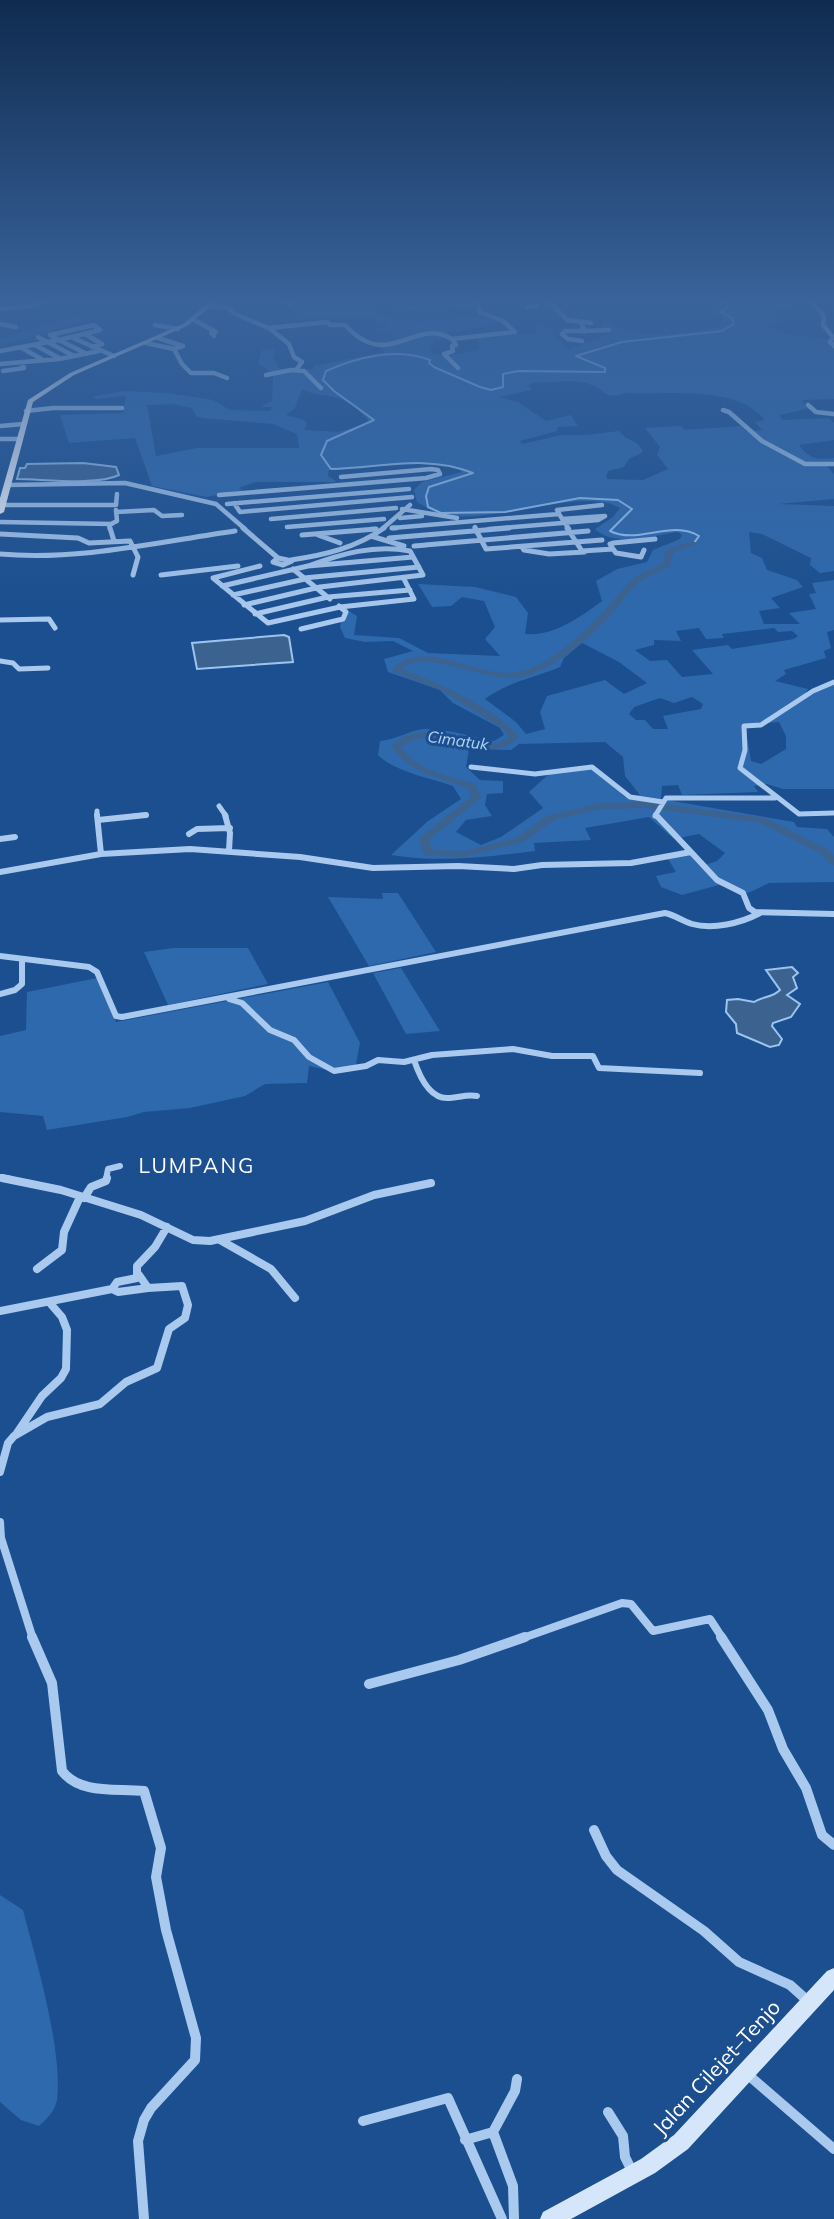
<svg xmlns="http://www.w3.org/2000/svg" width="834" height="2219" viewBox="0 0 834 2219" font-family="Mulish,sans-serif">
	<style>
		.green { fill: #2e69ad; fill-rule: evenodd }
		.water { fill: #3c6290; stroke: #9cc4f0; stroke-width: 2 }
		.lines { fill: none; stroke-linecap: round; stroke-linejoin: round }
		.stream { stroke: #9cc4f0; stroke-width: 2 }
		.river { fill: #3c6290; fill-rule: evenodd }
		.street-far4 { stroke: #a9c9ee; stroke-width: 4.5 }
		.street-far3 { stroke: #a9c9ee; stroke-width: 5 }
		.street-far2 { stroke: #a9c9ee; stroke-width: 6 }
		.street-far1 { stroke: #a9c9ee; stroke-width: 8 }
		.street { stroke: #a9c9ee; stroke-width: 10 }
		.secondary { fill: #d6e6fa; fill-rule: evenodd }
		.primary { fill: #f0f6ff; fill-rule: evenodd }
		.labels { text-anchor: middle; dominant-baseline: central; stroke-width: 6; stroke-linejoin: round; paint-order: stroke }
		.far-water-label { font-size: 16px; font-style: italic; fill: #b5d3f5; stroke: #1b4f8f }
		.quarter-label { font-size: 21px; letter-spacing: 2px; fill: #fff; stroke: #1b4f8f }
		.near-street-label { font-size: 21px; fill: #fff; stroke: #1b4f8f }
	</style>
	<rect width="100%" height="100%" fill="#1b4f8f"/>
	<path class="green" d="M305,302H394L364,305L363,311L381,310L376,313L380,316L421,322L461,317L490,319L497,323L443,334L445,339L433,341L435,345L430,346L433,354L446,356L478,350L480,347L476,338L538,333L533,326L545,325L568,349L613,333L600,330L604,321C630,341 692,334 721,326L723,317L715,314L712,307L721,302H834L768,309L781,322L766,325L788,334L829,339L827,341L834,348V399L802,400L807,409L779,415L783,420L829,418L834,423V440L799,445C809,459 818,460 834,458V464L826,465L834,474V499L778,504L834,506V571L820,573L810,565L811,558L762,534L749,532L751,553L762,558L767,570L797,580L803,587L771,598L780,608L759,611L764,624H800L789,613L816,609L809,594L816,593L812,583L834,580V630L827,632L831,648L824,651L826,658L784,670L786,674L775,681L808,689L805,694L810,695L834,682V789H783L767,784L754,786L758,792L682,795L678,785L662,786L661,799L794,822L797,827L827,829L834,837V882L769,883L748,893L719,885L682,895L661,887L656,876L676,872L668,859L690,854L702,866L717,861L725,853L699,834L674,839L649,817L585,828L591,840L534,843L535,851C487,857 439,863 391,855L428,821L461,799L453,786C430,778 395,772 378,755L380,741C395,740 408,731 423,729C447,728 470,737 494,741L504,735L500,728L453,703L440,690L388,672L384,659L413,651L393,641L365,642L345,638L340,627L344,608L357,616L354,635L399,638L428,653L500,656L485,639L495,627L484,601L462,597L451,606L432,607L418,584L475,587L516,597L528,613L525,634C552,637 581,617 602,601L596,581L617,569L647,562L653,550L680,539L682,535L678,532C655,535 614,548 595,529L613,517L620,508C582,485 490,527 441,514C432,512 425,506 417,502L414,490L422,482L462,472C448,455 354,469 329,470L328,476L337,482H256L239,488L243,490L206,497L152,486L135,438L69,443L60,415L123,413L126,396L96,399L93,397L95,396L124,391L167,393L213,400L230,410L270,411L273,407H261L272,401L273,374L258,363L262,350L273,348L276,352L273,358L281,371L314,369V366L384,352L376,340L393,336L389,332L373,333L372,331L390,325L367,316L297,319L294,318L295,305ZM572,381C577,382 584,382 589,384C606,389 604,401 625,393C668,395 736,384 765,420L755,422L762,430L747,432L741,426L685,430L681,426L645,428L660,447L657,455L668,469L643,480L608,479L606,477L608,471L624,467L629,459L643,452C639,440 626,441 619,431L586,435H561L522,444L520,441L557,431L558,427L578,426L571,415L546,421L518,402L499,397L532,390L528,386L533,383ZM302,389C313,395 318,394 330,396C345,398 359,409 368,420L366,424L338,432L304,430L307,424L304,420L286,415L295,408ZM172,404L192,408L196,416L202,418L273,424L297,434L299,448H197L156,456L147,405ZM699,628L706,639L724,638L722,634L774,628L778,632L792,631L798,636L794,639L732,649L728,645L692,650L713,674L682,677L667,660L650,661L635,650L654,645V640L681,641L676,631ZM582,643L619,662L647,683L624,694L605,680L547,696L540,712L545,729L526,734L516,722L485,699C507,682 534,678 560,667L564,658ZM692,697L703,704L701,709L663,716L668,729H653L645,720H636L629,714L634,707L660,698L674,703ZM779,722L786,736V749L761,764L751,761L745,725ZM605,742L623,757L625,776L640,795L625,797L596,769L550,773L529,792L543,808L501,837L481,845L456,832L466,820L492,816L485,805L487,794L503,793V781L480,780L466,767L469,749L511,750L519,744Z
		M429,302H505L508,304L458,309L456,306L442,307L444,311L418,313L417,310H396L395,308Z
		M82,317L89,320L0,346V339L63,320Z
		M382,893H398L436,952L369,966L328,897L383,899Z
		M173,948H248L268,984L168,1005L144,952Z
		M401,968L440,1031L406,1034L373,973Z
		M97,978L116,1022L328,982L360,1043L355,1069L327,1070L309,1066L307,1083L265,1084L245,1096L190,1108L144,1112L127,1117L47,1130L43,1116L0,1112V1036L26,1030L27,992Z
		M0,1895L23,1910C36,1960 63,2050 57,2100C55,2111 47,2119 39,2126L21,2120L0,2102Z"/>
	<path class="water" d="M83,463L116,467L119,475C97,486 43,479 17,479L20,468H25L27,464Z
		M284,635L289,637L293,662L197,669L192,643Z
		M792,967L798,973L793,977L797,988L787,995L800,1004L791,1017L773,1023L772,1026L782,1039L779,1045L770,1047L737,1033L736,1024L726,1012L727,1000L738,999L754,1002C763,996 772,998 780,990L766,970Z"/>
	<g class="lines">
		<path class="stream" d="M694,543L699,536C671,519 638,545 610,531L632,509L618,500L580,498L505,512L441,513L428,507L426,496L429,487L473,473C426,454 380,468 331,469L321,455L327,441L374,420L334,391L323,380L326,371C358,357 396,347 430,360L429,363L434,367L480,387L491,390L503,387V374L518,371L605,372V368L576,356L622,342L722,331L734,324L732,318L721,312L728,306L726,302"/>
		<path class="river" d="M691,541L698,543L673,553L670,567C659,572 646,576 637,584C629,591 623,601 616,609C591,636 559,667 522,677C488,685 428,647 402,669C437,683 496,707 519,737C484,772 437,718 401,747C418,771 449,776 475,784L481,798L429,840L432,850L464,851L516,838L546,816L600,803L648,802L766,818L829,850L834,856V865L830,864L821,854L760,823L648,808L600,809L554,820L524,842L464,857L424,855L419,839L420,837L471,797L468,788C438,778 409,773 391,746C428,708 473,763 509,737L503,729L442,691L393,672V668C429,637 477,680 518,672C550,666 587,630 609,606C617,597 624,586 634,578C643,572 653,568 663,564L666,550Z"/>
		<path class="street-far4" d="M287,302L290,305
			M550,302L567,320L591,323
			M812,302L824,316L823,325L833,337L830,342L834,346
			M208,307H227L235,314L269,328L289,344L294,357L302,362L296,370
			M527,307L536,306V302
			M0,309L37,305L41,302
			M194,320L216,332L211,333L214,336
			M581,323L585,331H565L562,334L568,339L582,341
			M0,324L16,327
			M94,325L100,330L59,340L50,335Z
			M155,325L178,329
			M269,328L328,322L330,325H345C389,373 414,316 452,339
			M585,331L609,330
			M85,334L102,344L92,347
			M38,337L74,356
			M71,337L114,356
			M59,340L87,354
			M146,343L174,349L183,346L158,338
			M35,345L59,358
			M22,348L43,360
			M174,349L182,364L191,373H214L227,378
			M0,351L59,340
			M0,364L59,359L99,351
			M458,368L444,354L453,351L452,346L456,345L452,339L515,332L503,321L480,312L478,302
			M3,371L24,368L22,362
			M266,375L291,370L304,371L321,388
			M808,405L816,412L834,414
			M723,410L729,412L762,441L805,464H834
			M26,411L53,408H122
			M0,426L23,424
			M0,439H19
			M8,485L125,483L216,504L245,529
			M219,495L426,478L440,474L438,470L431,469L341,477
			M234,503L240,512L412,497
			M227,504L409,489
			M3,505H116L117,494
			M402,509L457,518
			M116,512L154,510L162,516L182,515
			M559,513L557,510L602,505
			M400,518L422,516
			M271,519L396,508
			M0,522L112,524
			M287,527L384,519
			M475,527L476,529
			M392,528L559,514L569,529
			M110,529L109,525L117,521L116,510
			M371,529H376
			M382,529L410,505
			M489,529L598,520L605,516L562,519"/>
		<path class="street-far3" d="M110,528L114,541
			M243,528L278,558
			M392,528H396
			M475,528L486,549L602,540
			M567,528L582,551L613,549L616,553L641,557L644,550
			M0,534L78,538L89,543L130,541L138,557L133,575
			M302,535L376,529
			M318,535L340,543
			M371,536L404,546
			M389,538L509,528
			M425,545L588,531
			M414,546L427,545
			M522,547L524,550L549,554L585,552
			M613,549L610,544L613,543L655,539
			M0,554C78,561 158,542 235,531
			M278,558L292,561L283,565L273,562Z
			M291,560C324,555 356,548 384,528
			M260,566L213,578L268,623L340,607L414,599L404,579
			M293,569L330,599
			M161,575L238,566
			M304,578L419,567
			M222,586L308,566L413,557
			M233,595L305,579
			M244,605L320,587L423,575L410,551C374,544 341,554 308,566
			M255,614L328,597L410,590
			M0,620L49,619L55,628
			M301,629L343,619L346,612L339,606
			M0,661L13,663L19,669L48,668
			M834,682L813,691L761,725L744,726L745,750L740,768L799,814L834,813
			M471,767L535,774L592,767L630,797L663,802
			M219,806L226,816
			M97,811V816
			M134,816L146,815
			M655,816L666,798H775"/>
		<path class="street-far2" d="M97,815L101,854
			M225,815L230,833L229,851
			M98,820L146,815
			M189,834L197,829L230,828
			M0,839L15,837
			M691,852L717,880L743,893L749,908L755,912L834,914
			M0,872L101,854L190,849L300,857L373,868L458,866L514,869L542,865L631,863L691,852L656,815
			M0,956L89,967L97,972L116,1016L122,1017L665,913C675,915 682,921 692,924C713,930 741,923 760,913
			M0,994L15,990L22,984V959
			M229,999L242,1003L270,1030L294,1040L309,1057L334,1071L366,1066L378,1060L404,1062L432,1055L513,1049L552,1056H593L599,1068L700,1073
			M414,1060C419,1075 429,1098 447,1098C458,1098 466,1094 477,1096
			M0,1177L11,1179
			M106,1179L108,1169L120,1166"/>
		<path class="street-far1" d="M2,1178L61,1190L141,1215L193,1240L210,1241L305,1221L374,1195L431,1183
			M84,1198L91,1187L106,1181L107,1178
			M220,1240L271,1269L295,1298
			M37,1269L62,1250L64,1232L80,1197
			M112,1289L118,1292L148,1288
			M0,1311L112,1289L117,1282L137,1278V1266L155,1247L167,1227
			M17,1433L42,1396L61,1378L66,1369L67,1330L62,1317L49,1302
			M0,1472L8,1443L14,1436L47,1417L100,1404L126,1382L157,1368L169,1329L185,1318L188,1305L182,1286L148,1288L139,1275
			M0,1522L1,1538L33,1639
			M520,1639L622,1603L631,1604L653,1631L710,1619L723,1639"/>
		<path class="street" d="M32,1637L52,1683L62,1771C81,1795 116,1788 144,1791L161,1848L156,1877L166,1930L196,2038L195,2060L151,2108L144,2120L138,2141L144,2219
			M721,1637L768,1710L783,1749L806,1788L822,1835L834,1845
			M369,1684L459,1660L525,1637
			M594,1830L606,1856L617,1870L704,1931L739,1962L790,1985L809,2002
			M746,2073L834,2149
			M608,2112L623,2136L625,2157L633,2173
			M363,2121L448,2098L502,2219
			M465,2140L493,2132
			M514,2219L513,2186L493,2132L515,2091L517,2079"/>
		<path class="secondary" d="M834,1968V1990L688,2149L655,2173L571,2219H540L543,2212L641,2159L674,2135L827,1971Z"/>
		<path class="primary" d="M209,302H216L187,326L74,375L33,402L4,512L0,514V498L28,400L70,373L183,324Z"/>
	</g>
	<linearGradient id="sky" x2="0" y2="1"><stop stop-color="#0f2b4f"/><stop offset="0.49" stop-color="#39639b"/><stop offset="1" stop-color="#39639b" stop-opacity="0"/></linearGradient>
	<rect width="834" height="612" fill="url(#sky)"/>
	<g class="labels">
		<g class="far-water-label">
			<text transform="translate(458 740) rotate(8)">Cimatuk</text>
		</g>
		<g class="quarter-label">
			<text x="197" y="1165">LUMPANG</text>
		</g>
		<g class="near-street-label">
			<text transform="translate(716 2067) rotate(-47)">Jalan Cilejet–Tenjo</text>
		</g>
	</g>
</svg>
